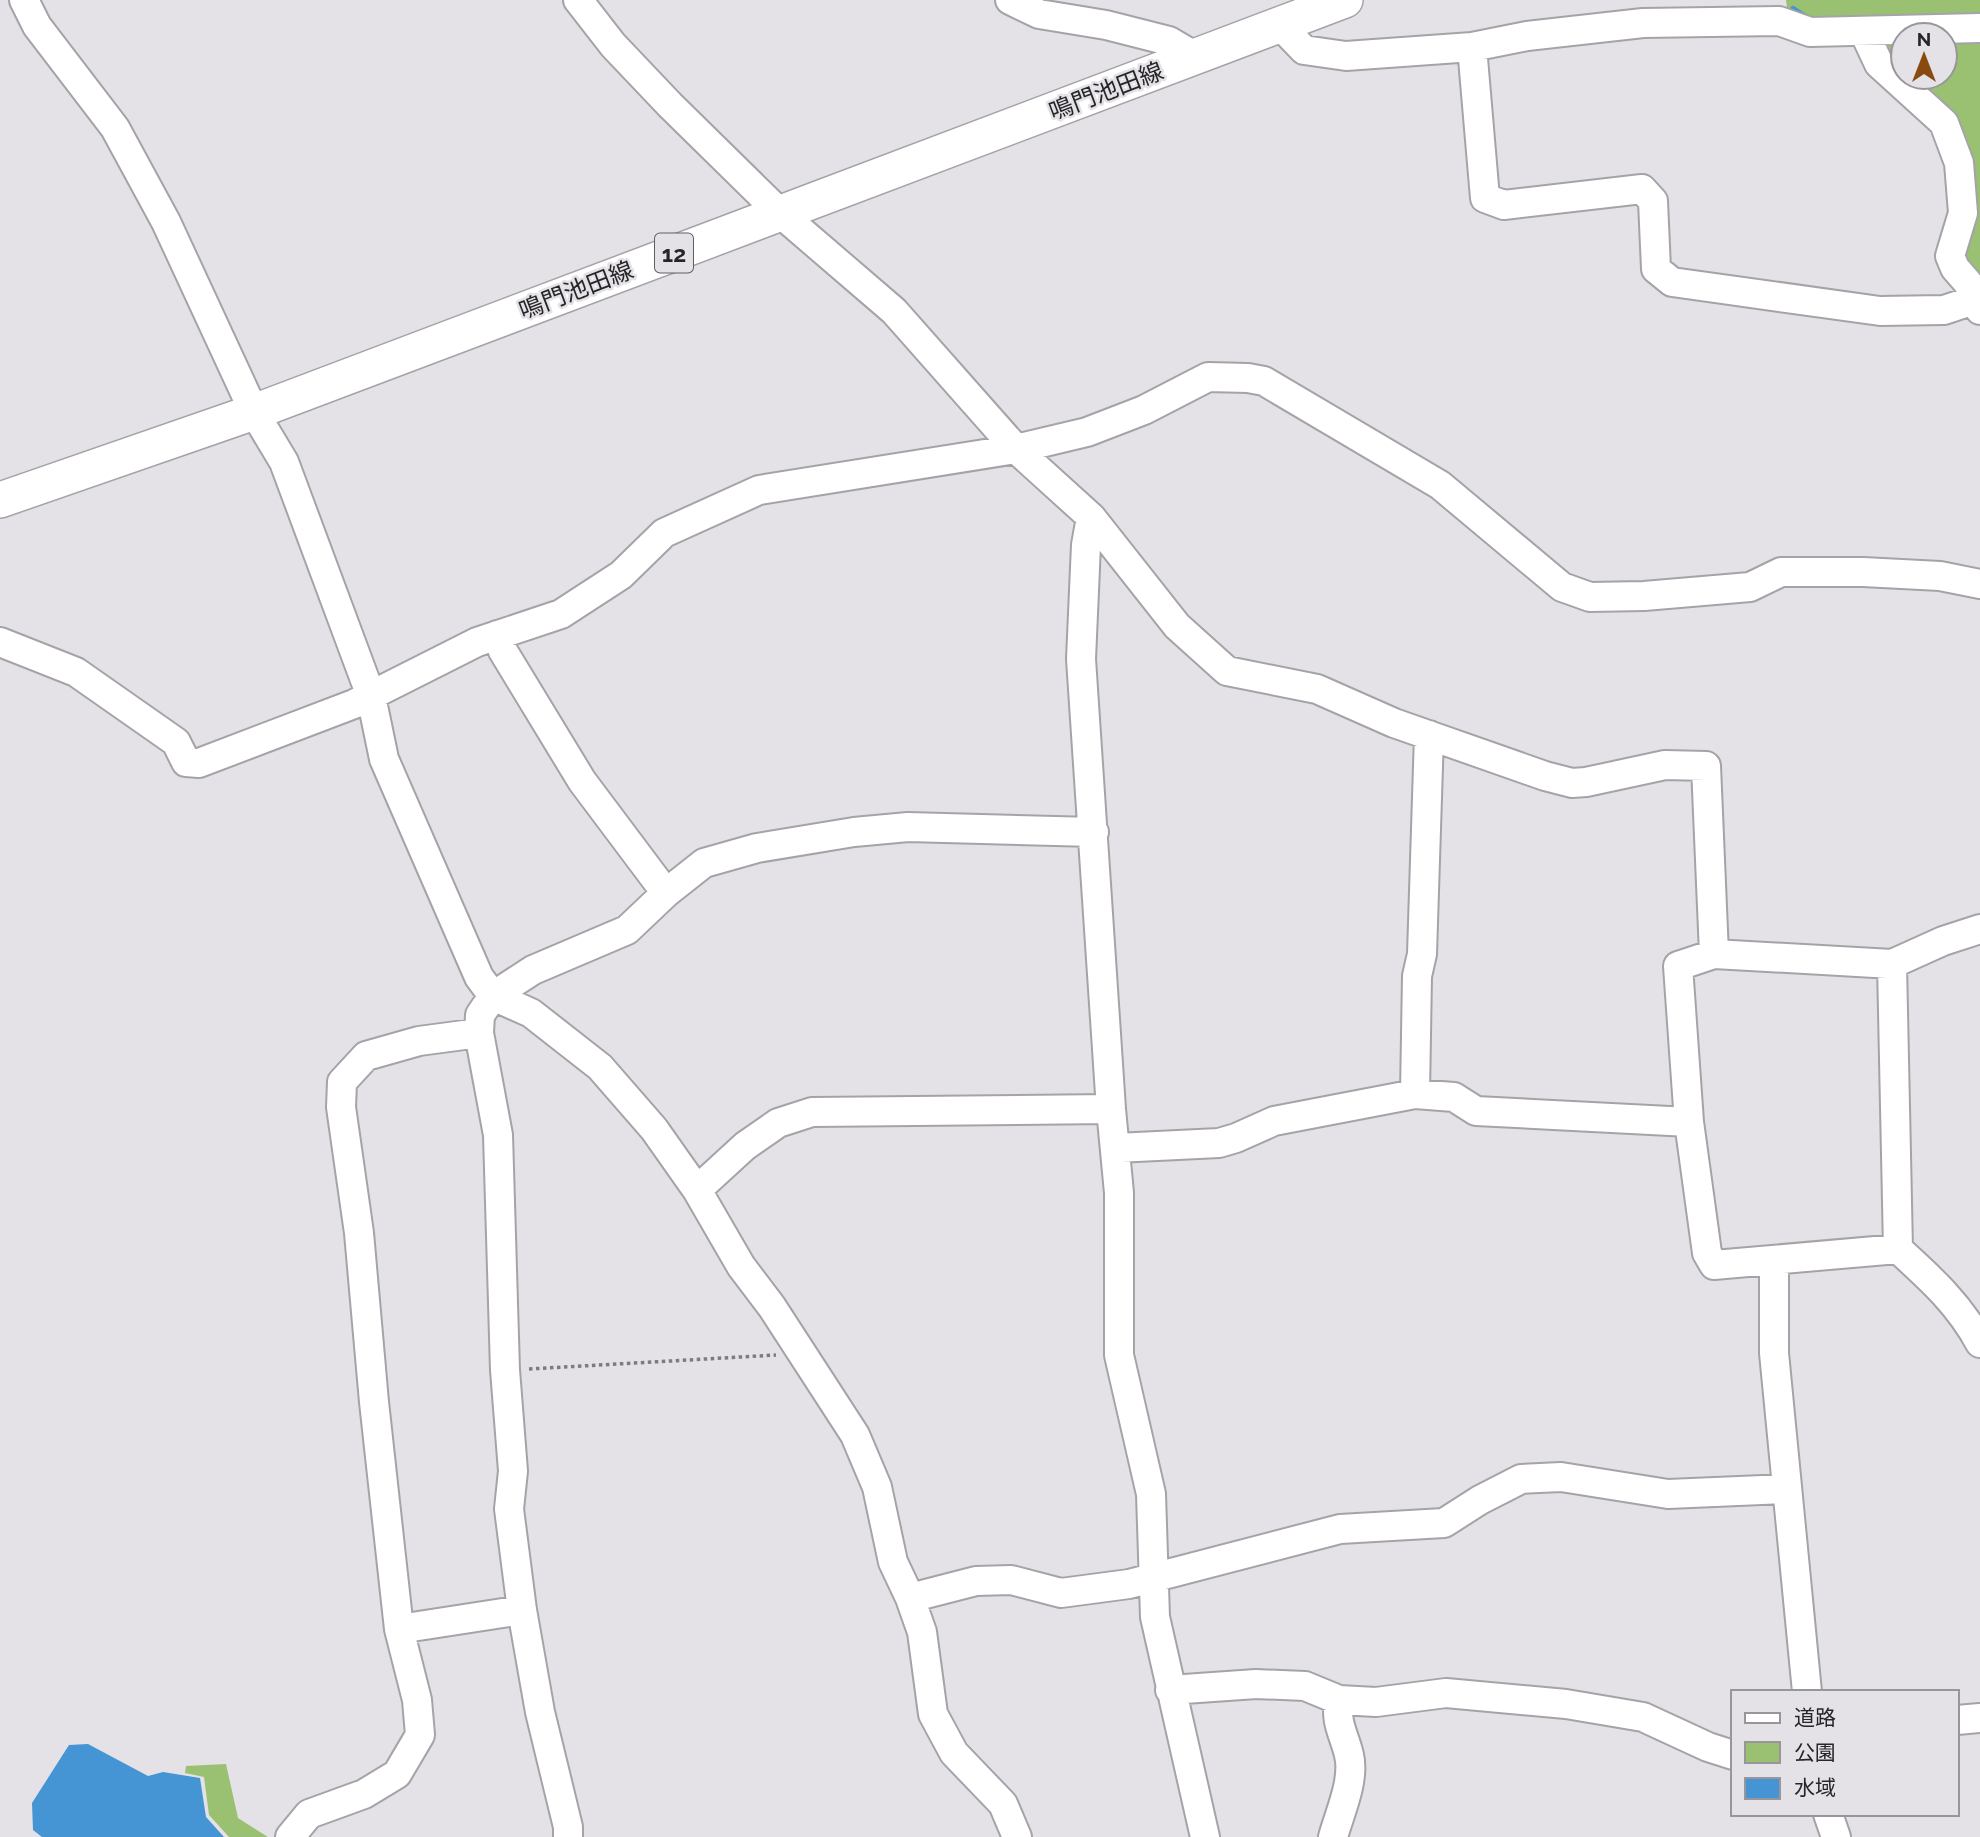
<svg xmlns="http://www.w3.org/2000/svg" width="1980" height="1837" viewBox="0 0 1980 1837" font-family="Raleway,'Noto Sans JP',sans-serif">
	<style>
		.green { fill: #9ac172 }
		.water { fill: #4594d4 }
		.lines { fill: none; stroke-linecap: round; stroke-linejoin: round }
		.stream { stroke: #4594d4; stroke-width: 6 }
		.minor-casing { stroke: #a5a3a8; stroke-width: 32 }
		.major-casing { stroke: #a5a3a8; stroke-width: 38 }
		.path { stroke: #7c7b7e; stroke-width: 3.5; stroke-dasharray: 3.5 3.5; stroke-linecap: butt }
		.minor { stroke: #fff; stroke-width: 28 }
		.major { stroke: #fff; stroke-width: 35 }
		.labels { text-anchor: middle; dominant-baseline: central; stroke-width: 5; stroke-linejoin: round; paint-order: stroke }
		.shield { fill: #e4e2e7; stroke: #5f5e61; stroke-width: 2 }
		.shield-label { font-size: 23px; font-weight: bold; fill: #262527 }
		.street-label { font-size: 24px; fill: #262527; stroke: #e4e2e7 }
	</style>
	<rect width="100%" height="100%" fill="#e4e2e7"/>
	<path class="green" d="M1786,0H1980V276L1969,269L1963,253L1973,214L1968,143L1950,116L1909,77H1945V35H1903V71L1895,63L1872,23L1793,17L1787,8Z
		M226,1764L238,1818L268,1837H229L209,1815L204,1777L185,1773L186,1766Z"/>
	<path class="water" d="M88,1744L148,1776L163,1772L200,1778L206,1817L224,1837H42L33,1830L32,1803L69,1745Z"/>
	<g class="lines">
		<path class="stream" d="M1793,9L1807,18"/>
		<defs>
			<path id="minor" d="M24,0L37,26L115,128L166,222L254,412L284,462L371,696L384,759L479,977L493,996L531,1013L600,1067L654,1129L697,1190L741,1266L772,1307L855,1435L877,1487L893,1562L910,1598L922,1632L933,1714L954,1753L1003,1804L1017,1837
				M578,0L613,45L670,105L780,213L894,311L1016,449L1091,517L1177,626L1227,671L1317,689L1394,723L1545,776L1572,783L1586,782L1665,765L1706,766L1714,954L1678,966L1689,1122
				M1010,0L1039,14L1106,25L1169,41L1196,57
				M1281,26L1304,50L1346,56L1472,47L1527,36L1643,23L1779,21L1810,32L1980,28
				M1864,32L1879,64L1944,123L1959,163L1963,213L1950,256L1955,268L1968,283L1980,310
				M1472,47L1485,198L1504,205L1642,189L1653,201L1656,269L1672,282L1880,311L1944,310L1980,298
				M1091,517L1086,545L1081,659L1111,1109L1119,1193V1355L1151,1494L1155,1617L1205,1837
				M497,635L503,651L582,781L666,893
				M0,642L76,672L176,742L186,762L199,763L354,704L477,642L561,614L621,575L664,533L759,490L1016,449L1087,432L1144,410L1208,377L1248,378L1264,381L1440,485L1562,587L1590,597L1644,596L1750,587L1781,572H1863L1940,576L1980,584
				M1714,954L1892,964L1943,941L1980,929
				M1892,964L1898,1249
				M1415,1094L1417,976L1422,954L1429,735
				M1116,1148L1219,1143L1236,1138L1274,1121L1415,1094L1454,1097L1476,1111L1689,1122L1707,1253L1714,1265L1898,1249C1931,1279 1959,1304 1980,1343
				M697,1190L745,1146L778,1123L812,1112L1111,1109
				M1774,1260V1353L1807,1692
				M910,1598L976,1581L1011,1580L1061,1593L1129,1584L1340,1529L1444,1523L1480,1500L1521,1479L1561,1477L1668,1494L1787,1489
				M399,1629L522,1610
				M1170,1690L1256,1684L1305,1686L1339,1700L1376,1702L1446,1693L1566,1704L1643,1717L1708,1747L1733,1755
				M1957,1720L1980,1718
				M1828,1814L1836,1837
				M290,1837L309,1814L364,1794L397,1774L420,1735L417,1700L399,1629L374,1402L359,1233L341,1107L342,1082L366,1056L419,1041L479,1033
				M568,1837V1827L540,1712L522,1610L509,1509L513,1471L505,1370L498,1135L479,1033L480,1015L493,996L533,970L627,930L666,893L704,863L757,848L854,832L908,827L1094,832
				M1333,1837C1340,1812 1355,1780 1349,1755C1344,1734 1335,1723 1339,1700"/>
			<path id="major" d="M0,500L254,412L1345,0"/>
		</defs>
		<use href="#minor" class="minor-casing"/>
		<use href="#major" class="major-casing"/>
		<path class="path" d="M529,1369L776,1355"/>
		<use href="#minor" class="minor"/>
		<use href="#major" class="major"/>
	</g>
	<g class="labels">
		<rect class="shield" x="655" y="233.5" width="38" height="39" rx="5"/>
		<g class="shield-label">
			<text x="674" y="253">12</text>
		</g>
		<g class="street-label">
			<text transform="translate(1106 91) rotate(-21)">鳴門池田線</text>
			<text transform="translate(576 290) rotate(-21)">鳴門池田線</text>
		</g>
	</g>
	<rect x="1731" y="1690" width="228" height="126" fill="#e4e2e7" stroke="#98969a" stroke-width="2"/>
	<rect x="1745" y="1713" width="35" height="10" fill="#ffffff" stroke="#98969a" stroke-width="2"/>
	<text x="1794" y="1725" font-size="21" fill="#262527">道路</text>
	<rect x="1745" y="1742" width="35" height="21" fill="#9ac172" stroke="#98969a" stroke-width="2"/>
	<text x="1794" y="1760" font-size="21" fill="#262527">公園</text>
	<rect x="1745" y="1778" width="35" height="21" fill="#4594d4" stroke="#98969a" stroke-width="2"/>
	<text x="1794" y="1795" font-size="21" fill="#262527">水域</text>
	<g transform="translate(1924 56)"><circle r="33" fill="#e4e2e7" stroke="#98969a" stroke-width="2"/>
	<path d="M0-5L12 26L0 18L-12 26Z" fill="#894a10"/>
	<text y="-10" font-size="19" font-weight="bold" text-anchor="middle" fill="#262527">N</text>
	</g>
</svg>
